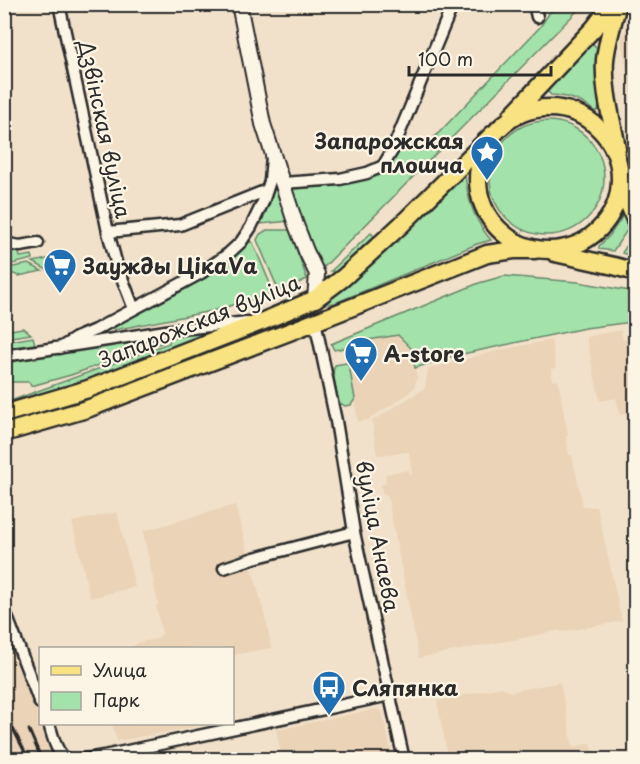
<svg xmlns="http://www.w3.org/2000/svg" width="640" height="764" viewBox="0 0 640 764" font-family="'Playpen Sans',sans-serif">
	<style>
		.built { fill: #ead3b7 }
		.green { fill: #a3e2aa; stroke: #67866a; stroke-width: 1.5 }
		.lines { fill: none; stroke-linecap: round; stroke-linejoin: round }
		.minor-casing { stroke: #2b2b2b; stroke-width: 15 }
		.tertiary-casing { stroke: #2b2b2b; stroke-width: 18 }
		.primary-casing { stroke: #2b2b2b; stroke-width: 21 }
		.minor { stroke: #fcf5e5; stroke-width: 10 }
		.tertiary { stroke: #fcf5e5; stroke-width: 14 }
		.primary { stroke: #f8e281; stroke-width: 16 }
		.rail { stroke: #2b2b2b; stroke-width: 3 }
		.labels { text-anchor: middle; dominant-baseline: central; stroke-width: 4.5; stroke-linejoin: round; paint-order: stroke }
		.street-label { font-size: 21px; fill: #2b2b2b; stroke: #fcf5e5 }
		.poi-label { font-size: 21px; font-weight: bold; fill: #2b2b2b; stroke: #fcf5e5; text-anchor: start }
	</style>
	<rect width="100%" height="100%" fill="#f2e1ca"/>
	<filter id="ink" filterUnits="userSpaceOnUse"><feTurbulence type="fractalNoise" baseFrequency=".0167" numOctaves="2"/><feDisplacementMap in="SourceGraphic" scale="12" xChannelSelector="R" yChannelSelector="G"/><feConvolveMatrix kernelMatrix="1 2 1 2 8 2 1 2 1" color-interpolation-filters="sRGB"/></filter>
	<g filter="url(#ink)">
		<path class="built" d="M634,5H636L635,109L621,41Z
			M621,330L623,340L630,339L632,345L635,343L636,412L620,415L616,398L600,401L586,337Z
			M398,335L411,348L417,378L414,388L405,396L368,420L358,422L349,365L344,348L350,344L368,340Z
			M551,340L556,368L551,369L552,381L558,380L568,435L566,436L569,455H572L583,506L597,507L622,621L561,632L560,630L545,633L543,634L419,658L387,494L383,495L381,485L386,483L385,474L409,470L410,475H412L409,452L377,455L372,421L425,388L428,369L500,350Z
			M235,505L268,628L271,648L233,655L232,648H129V647L136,645L137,643L156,639L162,634L156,605L158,604L143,531Z
			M117,512L135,587L90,598L72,522Z
			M4,639L40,719V724H43L59,759H5Z
			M560,682L573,747L591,743L595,759H448L437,701L502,687L510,692Z
			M376,709L382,711L393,759H282L276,730Z
			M112,724H211L117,741Z"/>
		<path class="green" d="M561,5H583L324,267L319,264L314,258L289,188L387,173L396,153L429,143L540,27L550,12Z
			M591,42L598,49L596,69L599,103L598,111H594C581,100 568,96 551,95L545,89Z
			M490 178a57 57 0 1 1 114 0a57 57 0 1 1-114 0Z
			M462,171L465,174C467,198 475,222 491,240L477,244L335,303L323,304L338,293Z
			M276,183L289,221L261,224Z
			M626,211L632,223L613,251L599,249V246L610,235Z
			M267,230H290L307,279L283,290L278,289L257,240L260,234Z
			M635,232V257L622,253Z
			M371,233L374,236L346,265L337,272L331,271Z
			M249,241L253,243L274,293L212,311L114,330L113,328C158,301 215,281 249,241Z
			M4,247L18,249L20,257L32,255L33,259L8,265L5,263Z
			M47,259L63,267L47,270L33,262Z
			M29,264L42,271L19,276L5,271V267L8,268Z
			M504,276L578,282L635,292V319L632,322L585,328L453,356L415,368L411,348L398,335L368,340L350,344L344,348L334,350L331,344L479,283Z
			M22,328L25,329L31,334L5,338V331Z
			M198,331L207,336L81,383L5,403L169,343L172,335Z
			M169,335L167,341L71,375L31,386L29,382H5V362Z
			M33,337L35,344L5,348V342Z
			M346,363L349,365L355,399L351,405L345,406L338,402L333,372L335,365Z"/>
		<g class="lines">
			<defs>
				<path id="minor" d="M59,4L108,232L116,262L134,309
					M534,4L537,17
					M282,183L340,179L367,173L383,166L392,151L453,4
					M108,232L180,225L267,190
					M4,243L20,246L38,243
					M315,321L336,421L354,532L404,760
					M60,348L76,338L95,330L201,273L228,254L241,242L251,227L263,202L270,181L272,157
					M4,356L172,330L248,322
					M224,568L254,558L354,532
					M4,609L40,703
					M49,724C53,736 56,754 68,760
					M81,760L104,756L390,695"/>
				<path id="tertiary" d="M239,4L263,124L296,225L306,251L317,274L315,299"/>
				<path id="primary" d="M478 179a71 71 0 1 1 142 0a71 71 0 1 1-142 0Z
					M512,115L594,28L612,4
					M617,148C612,120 603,89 605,60C607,41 613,22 618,4
					M623,183L628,202L636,222
					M555,253L614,266L636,272
					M4,414L88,389L266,320L315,299L343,278L402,224L493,134
					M4,433L87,409L289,332L487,254L514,250H535"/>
			</defs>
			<use href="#minor" class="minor-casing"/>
			<use href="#tertiary" class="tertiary-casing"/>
			<use href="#primary" class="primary-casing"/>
			<use href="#minor" class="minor"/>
			<use href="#tertiary" class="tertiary"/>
			<use href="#primary" class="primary"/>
			<path class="rail" d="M7,717L29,760
				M29,730L42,760
				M4,735L12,760"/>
		</g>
	</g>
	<defs>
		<symbol id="sight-pin" viewBox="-11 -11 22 30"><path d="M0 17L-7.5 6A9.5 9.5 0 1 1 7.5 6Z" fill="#1f6fb2" stroke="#fcf5e5"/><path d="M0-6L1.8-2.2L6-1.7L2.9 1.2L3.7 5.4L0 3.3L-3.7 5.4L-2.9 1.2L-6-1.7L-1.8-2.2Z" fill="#fff"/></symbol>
		<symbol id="supermarket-pin" viewBox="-11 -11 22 30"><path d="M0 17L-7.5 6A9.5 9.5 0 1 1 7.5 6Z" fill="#1f6fb2" stroke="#fcf5e5"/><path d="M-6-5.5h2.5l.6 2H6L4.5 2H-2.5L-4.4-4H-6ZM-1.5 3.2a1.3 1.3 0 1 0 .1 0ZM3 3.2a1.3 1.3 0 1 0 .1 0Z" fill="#fff"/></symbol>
		<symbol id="bus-pin" viewBox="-11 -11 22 30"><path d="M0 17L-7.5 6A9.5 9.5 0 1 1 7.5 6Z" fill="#1f6fb2" stroke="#fcf5e5"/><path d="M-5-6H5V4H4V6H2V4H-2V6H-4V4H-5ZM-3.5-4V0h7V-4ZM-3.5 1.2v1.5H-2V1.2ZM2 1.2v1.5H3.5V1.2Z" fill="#fff"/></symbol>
	</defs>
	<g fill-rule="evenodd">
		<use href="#sight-pin" x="468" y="133" width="38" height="52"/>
		<use href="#supermarket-pin" x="41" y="246" width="38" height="52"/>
		<use href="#supermarket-pin" x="342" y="334" width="38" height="52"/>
		<use href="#bus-pin" x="310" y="668" width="38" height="52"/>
	</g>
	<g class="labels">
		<g class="street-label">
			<text transform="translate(106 129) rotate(78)">Дзвінская вуліца</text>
			<text transform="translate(199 320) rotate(-22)">Запарожская вуліца</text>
			<text transform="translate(379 536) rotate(79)">вуліца Анаева</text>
		</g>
		<g class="poi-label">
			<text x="464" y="140" text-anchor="end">Запарожская<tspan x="464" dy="24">плошча</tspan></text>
			<text x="83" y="265">Заужды ЦікаVа</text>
			<text x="384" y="353">А-store</text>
			<text x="352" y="687">Сляпянка</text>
		</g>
	</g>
	<rect width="640" height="764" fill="none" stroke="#fcf5e5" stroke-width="24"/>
	<rect x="12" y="12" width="616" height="740" fill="none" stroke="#2b2b2b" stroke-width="2" filter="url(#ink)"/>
	<rect x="39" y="647" width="195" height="78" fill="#fcf5e5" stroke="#a8a49b" stroke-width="1.5"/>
	<rect x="51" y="666" width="30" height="9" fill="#f8e281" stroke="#a8a49b" stroke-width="1.5"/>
	<text x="93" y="677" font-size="18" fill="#2b2b2b">Улица</text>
	<rect x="51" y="692" width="30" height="18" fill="#a3e2aa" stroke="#a8a49b" stroke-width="1.5"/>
	<text x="93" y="707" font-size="18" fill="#2b2b2b">Парк</text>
	<path d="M409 66v9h142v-9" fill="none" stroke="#2b2b2b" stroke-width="3"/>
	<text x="418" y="66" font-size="18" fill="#2b2b2b" stroke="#fcf5e5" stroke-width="4.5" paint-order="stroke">100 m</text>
</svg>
